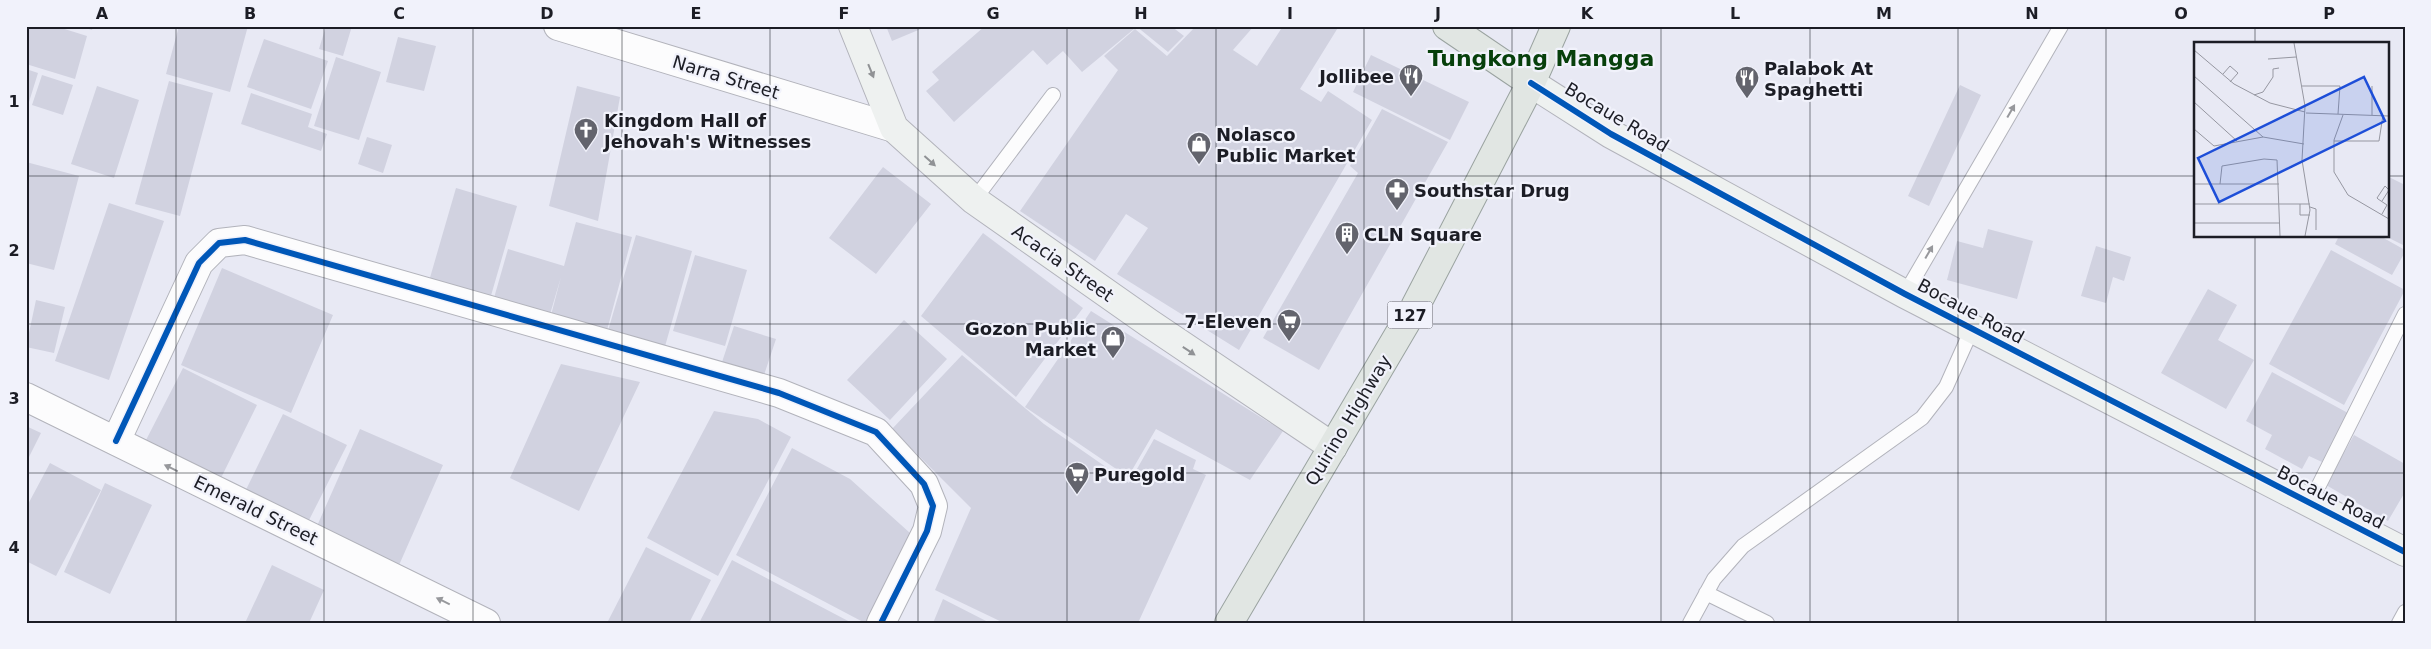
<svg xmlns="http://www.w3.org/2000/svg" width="2431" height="649" viewBox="0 0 2431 649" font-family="'DejaVu Sans',sans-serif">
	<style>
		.building { fill: #d1d2e0 }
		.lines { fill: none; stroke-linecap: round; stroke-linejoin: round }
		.lane-casing { stroke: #b2b3bb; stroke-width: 16 }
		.street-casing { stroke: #b2b3bb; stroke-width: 30 }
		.secondary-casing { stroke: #b2b3bb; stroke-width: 30 }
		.primary-casing { stroke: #9aa3a0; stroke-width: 30 }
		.lane { stroke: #fcfcfd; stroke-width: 14 }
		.street { stroke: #fcfcfd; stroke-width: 28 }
		.secondary { stroke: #eef1f0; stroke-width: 28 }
		.primary { stroke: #e1e6e3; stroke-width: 28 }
		.cycleway-casing { stroke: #f1f2fb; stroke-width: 9 }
		.cycleway { stroke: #0057b8; stroke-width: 6 }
		.oneway { fill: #909295 }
		.oneway2 { fill: #97989c }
		.grid { fill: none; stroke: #1c1d25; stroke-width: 1; stroke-opacity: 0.55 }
		.labels { text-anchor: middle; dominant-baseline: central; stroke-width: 4.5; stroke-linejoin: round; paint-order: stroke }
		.shield { fill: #f1f2fb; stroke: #5c5d65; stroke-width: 1 }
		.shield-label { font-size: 16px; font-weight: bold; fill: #1c1d25 }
		.poi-label { font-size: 18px; font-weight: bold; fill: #1c1d25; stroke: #f1f2fb; text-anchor: start }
		.street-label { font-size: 18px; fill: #1c1d25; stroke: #f1f2fb }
		.district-label { font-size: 22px; font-weight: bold; fill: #07400b; stroke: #f1f2fb }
		.inset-road { fill: none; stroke: #9697a1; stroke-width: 1 }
		.view { fill: #1d4ed8; fill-opacity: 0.15; stroke: #1d4ed8; stroke-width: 2.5 }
		.inset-edge { fill: none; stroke: #1c1d25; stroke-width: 2.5 }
		.neatline { fill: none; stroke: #1c1d25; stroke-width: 2 }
		.grid-label { font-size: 16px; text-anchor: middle; font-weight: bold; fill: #1c1d25 }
	</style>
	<rect width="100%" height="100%" fill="#e8e9f4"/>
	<path class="building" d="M26,26H55L87,36L75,79L26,64Z
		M79,26H93L92,30Z
		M179,26H248L230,92L166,74Z
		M326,26H352L343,56L319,49Z
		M886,26H928L892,41Z
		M985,26H1130L1134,29L1082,72L1063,51L1047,65L1033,50L954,122L926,91L939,80L932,72Z
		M1136,26H1171L1184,36L1168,52Z
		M1196,26H1254L1233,50L1257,66L1283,26H1339L1300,89L1321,102L1328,91L1372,120L1239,350L1117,274L1148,228L1126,214L1095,261L1020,211L1118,70L1104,56L1135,29L1167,56Z
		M398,37L436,46L424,91L386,82Z
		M264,39L328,61L311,109L247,87Z
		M1371,55L1469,102L1450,140L1353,92Z
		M336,57L381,72L359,140L314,126Z
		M26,69L38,73L29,102L26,101Z
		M42,75L73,85L63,115L32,105Z
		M169,81L213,93L180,216L135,204Z
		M1960,85L1981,95L1929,206L1908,196Z
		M97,86L139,100L114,178L71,164Z
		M577,86L620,97L598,221L549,206Z
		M251,93L312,114L308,127L327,134L321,151L241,124Z
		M1382,109L1448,142L1319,370L1263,338L1358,173L1350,166Z
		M367,137L392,145L383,173L358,164Z
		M26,162L79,176L54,270L26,263Z
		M883,167L931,204L876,274L829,238Z
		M2387,176L2405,185V246L2387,237Z
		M456,188L517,206L488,306L427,288Z
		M109,203L164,221L109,380L55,361Z
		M576,222L632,237L606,334L550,319L561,277L548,321L492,305L508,249L564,266Z
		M1988,229L2033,241L2017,299L1947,280L1957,241L1983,248Z
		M983,233L1083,308L1016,397L921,316Z
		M636,235L692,251L662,357L605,341Z
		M2339,236H2380L2405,250V252L2392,275L2335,244Z
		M2096,246L2131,257L2124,281L2113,277L2106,303L2081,296Z
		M2331,250L2405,290L2344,405L2269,364Z
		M695,255L747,270L725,346L673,331Z
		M222,268L333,315L291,413L181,365Z
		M2208,289L2237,305L2218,340L2254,360L2226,409L2161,373Z
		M36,300L65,307L54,353L26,347Z
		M1091,311L1283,431L1250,480L1156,429L1128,477L1025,407Z
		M904,320L947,359L890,420L847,380Z
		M734,326L776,339L762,381L720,368Z
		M962,355L1044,424L1129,483L1154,439L1196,460L1193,469L1206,475L1138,623H1004L935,590L971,508L892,429Z
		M561,364L640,382L579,511L510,478Z
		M183,368L257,405L220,480L145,442Z
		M2272,372L2348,413L2322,462L2309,456L2302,469L2265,449L2272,435L2246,421Z
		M714,411L758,419L791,437L718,576L647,538Z
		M283,414L347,445L303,532L240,502Z
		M26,426L41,433L26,463Z
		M360,429L443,465L396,572L313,535Z
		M2354,435L2405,464V492L2388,521L2326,485Z
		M792,448L850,479L920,542L878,623H865L736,555Z
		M50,463L101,490L56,576L26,561V508Z
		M105,483L152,505L110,594L64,572Z
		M646,547L711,580L689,623H607Z
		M732,560L852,623H699Z
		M272,565L324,590L309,623H245Z
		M943,599L990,623H933Z"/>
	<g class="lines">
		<defs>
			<path id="lane" d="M974,200L1053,95
				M1905,294L2061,26
				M2310,503L2405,314
				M1706,593L1767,623
				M1690,623L1714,579L1743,546L1922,418L1946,387L1972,329
				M2399,623L2405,612"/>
			<path id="street" d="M558,26L894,128
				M26,397L486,623
				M116,441L199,263L219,243L245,240L779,393L876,432L924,484L933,506L927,531L881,623"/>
			<path id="secondary" d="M853,26L894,128L974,200L1149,323L1333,447
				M1531,83L1611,134L1905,294L2405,552"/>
			<path id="primary" d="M1447,26L1531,83
				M1229,623L1415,307L1531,83L1556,26"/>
		</defs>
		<use href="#lane" class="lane-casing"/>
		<use href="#street" class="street-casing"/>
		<use href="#secondary" class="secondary-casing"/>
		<use href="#primary" class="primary-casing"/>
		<use href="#lane" class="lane"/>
		<use href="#street" class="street"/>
		<use href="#secondary" class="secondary"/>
		<use href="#primary" class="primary"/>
		<defs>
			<path id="cycleway" d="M1531,83L1611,134L1905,294L2405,552
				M116,441L199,263L219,243L245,240L779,393L876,432L924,484L933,506L927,531L881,623"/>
		</defs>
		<use href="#cycleway" class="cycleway-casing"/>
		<use href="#cycleway" class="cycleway"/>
	</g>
	<defs><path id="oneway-solid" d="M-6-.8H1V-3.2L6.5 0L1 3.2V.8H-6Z" transform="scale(1.25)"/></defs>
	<g class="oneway">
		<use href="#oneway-solid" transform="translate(871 71) rotate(68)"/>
		<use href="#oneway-solid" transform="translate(930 161) rotate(42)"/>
		<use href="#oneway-solid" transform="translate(1189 351) rotate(34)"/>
	</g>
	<g class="oneway2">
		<use href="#oneway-solid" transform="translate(2011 111) rotate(-60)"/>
		<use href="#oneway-solid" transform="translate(1929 252) rotate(-60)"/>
		<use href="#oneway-solid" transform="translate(171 468) rotate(-154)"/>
		<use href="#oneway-solid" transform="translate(443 601) rotate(-154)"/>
	</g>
	<path class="grid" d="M176,26V623M324,26V623M473,26V623M622,26V623M770,26V623M918,26V623M1067,26V623M1216,26V623M1364,26V623M1512,26V623M1661,26V623M1810,26V623M1958,26V623M2106,26V623M2255,26V44M26,176H2195M2387,176H2405M2255,236V623M26,324H2405M26,473H2405"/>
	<defs>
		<symbol id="restaurant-pin" viewBox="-11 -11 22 30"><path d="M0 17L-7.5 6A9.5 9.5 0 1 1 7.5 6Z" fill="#63646d" stroke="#f1f2fb"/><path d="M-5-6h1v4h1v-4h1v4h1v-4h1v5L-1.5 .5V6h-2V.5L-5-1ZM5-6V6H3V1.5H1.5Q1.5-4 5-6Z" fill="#fff"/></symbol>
		<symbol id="church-pin" viewBox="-11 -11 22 30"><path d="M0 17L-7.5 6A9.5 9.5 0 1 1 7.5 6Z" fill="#63646d" stroke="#f1f2fb"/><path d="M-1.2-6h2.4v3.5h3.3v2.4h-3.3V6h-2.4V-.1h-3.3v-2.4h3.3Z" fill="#fff"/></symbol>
		<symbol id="shop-pin" viewBox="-11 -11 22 30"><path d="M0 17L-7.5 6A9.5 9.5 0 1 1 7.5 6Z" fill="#63646d" stroke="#f1f2fb"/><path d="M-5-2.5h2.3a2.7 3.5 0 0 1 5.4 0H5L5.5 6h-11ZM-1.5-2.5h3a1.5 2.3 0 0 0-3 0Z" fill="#fff"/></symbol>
		<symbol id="pharmacy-pin" viewBox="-11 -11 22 30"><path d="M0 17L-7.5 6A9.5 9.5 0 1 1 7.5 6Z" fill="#63646d" stroke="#f1f2fb"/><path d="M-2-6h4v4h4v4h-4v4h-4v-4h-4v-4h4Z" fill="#fff"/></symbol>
		<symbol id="building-pin" viewBox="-11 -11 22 30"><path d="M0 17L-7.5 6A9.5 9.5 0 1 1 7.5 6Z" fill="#63646d" stroke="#f1f2fb"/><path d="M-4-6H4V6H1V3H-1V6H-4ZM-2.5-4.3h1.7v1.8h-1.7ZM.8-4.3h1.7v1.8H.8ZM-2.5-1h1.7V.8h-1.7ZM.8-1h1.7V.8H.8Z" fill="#fff"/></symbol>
		<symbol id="supermarket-pin" viewBox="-11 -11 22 30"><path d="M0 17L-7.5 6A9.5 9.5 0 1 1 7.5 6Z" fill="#63646d" stroke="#f1f2fb"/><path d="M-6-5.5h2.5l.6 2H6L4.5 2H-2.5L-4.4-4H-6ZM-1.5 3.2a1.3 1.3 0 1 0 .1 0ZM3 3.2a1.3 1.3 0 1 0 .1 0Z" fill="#fff"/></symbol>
	</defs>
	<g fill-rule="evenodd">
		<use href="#restaurant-pin" x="1397" y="62" width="28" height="38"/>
		<use href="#restaurant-pin" x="1733" y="64" width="28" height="38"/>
		<use href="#church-pin" x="572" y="116" width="28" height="38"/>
		<use href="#shop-pin" x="1185" y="130" width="28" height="38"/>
		<use href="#pharmacy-pin" x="1383" y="176" width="28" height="38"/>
		<use href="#building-pin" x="1333" y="220" width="28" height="38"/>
		<use href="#supermarket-pin" x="1275" y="307" width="28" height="38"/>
		<use href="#shop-pin" x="1099" y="324" width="28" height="38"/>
		<use href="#supermarket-pin" x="1063" y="460" width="28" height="38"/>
	</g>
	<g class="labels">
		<rect class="shield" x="1387.5" y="301.5" width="45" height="27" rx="4"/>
		<g class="shield-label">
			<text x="1410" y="315">127</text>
		</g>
		<g class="poi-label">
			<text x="1764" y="68">Palabok At<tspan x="1764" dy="21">Spaghetti</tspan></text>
			<text x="1394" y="76" text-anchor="end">Jollibee</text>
			<text x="604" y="120">Kingdom Hall of<tspan x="604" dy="21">Jehovah's Witnesses</tspan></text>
			<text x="1216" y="134">Nolasco<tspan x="1216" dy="21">Public Market</tspan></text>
			<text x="1414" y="190">Southstar Drug</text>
			<text x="1364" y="234">CLN Square</text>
			<text x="1272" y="321" text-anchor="end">7-Eleven</text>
			<text x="1096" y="328" text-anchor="end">Gozon Public<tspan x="1096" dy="21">Market</tspan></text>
			<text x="1094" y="474">Puregold</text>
		</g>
		<g class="street-label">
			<text transform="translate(726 77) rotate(17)">Narra Street</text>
			<text transform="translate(1617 117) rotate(31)">Bocaue Road</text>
			<text transform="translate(1063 263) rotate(35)">Acacia Street</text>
			<text transform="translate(1971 311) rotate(28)">Bocaue Road</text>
			<text transform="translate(1348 420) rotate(-59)">Quirino Highway</text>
			<text transform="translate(2331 497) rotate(27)">Bocaue Road</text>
			<text transform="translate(256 510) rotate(26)">Emerald Street</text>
		</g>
		<g class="district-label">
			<text x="1541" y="58">Tungkong Mangga</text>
		</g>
	</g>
	<g transform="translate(2194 42)">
		<rect width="195" height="195" fill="#e8e9f4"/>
		<path class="inset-road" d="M100,1L111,64L108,118L116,168L111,194M0,8L40,42L76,61L111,70M74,17L102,15M29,32L36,24L44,31L36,40M0,34L69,95L110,102M108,44H146L144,72M60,53L69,50L79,35V27L85,26M0,60L43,99M112,71L195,74M149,73L140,98V130L154,153L195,177M178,73V44M0,87L20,104L69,95M140,99H185L189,73M0,142H85M26,142L28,124L70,117L83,118L86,194M0,162H116M106,162V173H116M116,165L122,167V188M188,172L193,163L184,157L183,156L191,144L195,148L188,159M0,181H86"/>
		<path class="view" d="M170,35L191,79L25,160L4,116Z"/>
		<rect width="195" height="195" class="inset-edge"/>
	</g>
	<rect width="2431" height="649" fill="none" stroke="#f1f2fb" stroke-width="55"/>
	<rect x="28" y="28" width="2376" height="594" class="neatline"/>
	<g class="grid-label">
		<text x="102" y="19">A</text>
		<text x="250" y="19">B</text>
		<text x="399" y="19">C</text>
		<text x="547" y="19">D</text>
		<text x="696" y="19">E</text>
		<text x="844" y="19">F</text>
		<text x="993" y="19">G</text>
		<text x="1141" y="19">H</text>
		<text x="1290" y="19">I</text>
		<text x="1438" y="19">J</text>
		<text x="1587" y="19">K</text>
		<text x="1735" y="19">L</text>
		<text x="1884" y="19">M</text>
		<text x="2032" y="19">N</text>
		<text x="2181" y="19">O</text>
		<text x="2329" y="19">P</text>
		<text x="14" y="107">1</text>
		<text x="14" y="256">2</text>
		<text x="14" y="404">3</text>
		<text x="14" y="553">4</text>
	</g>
</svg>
